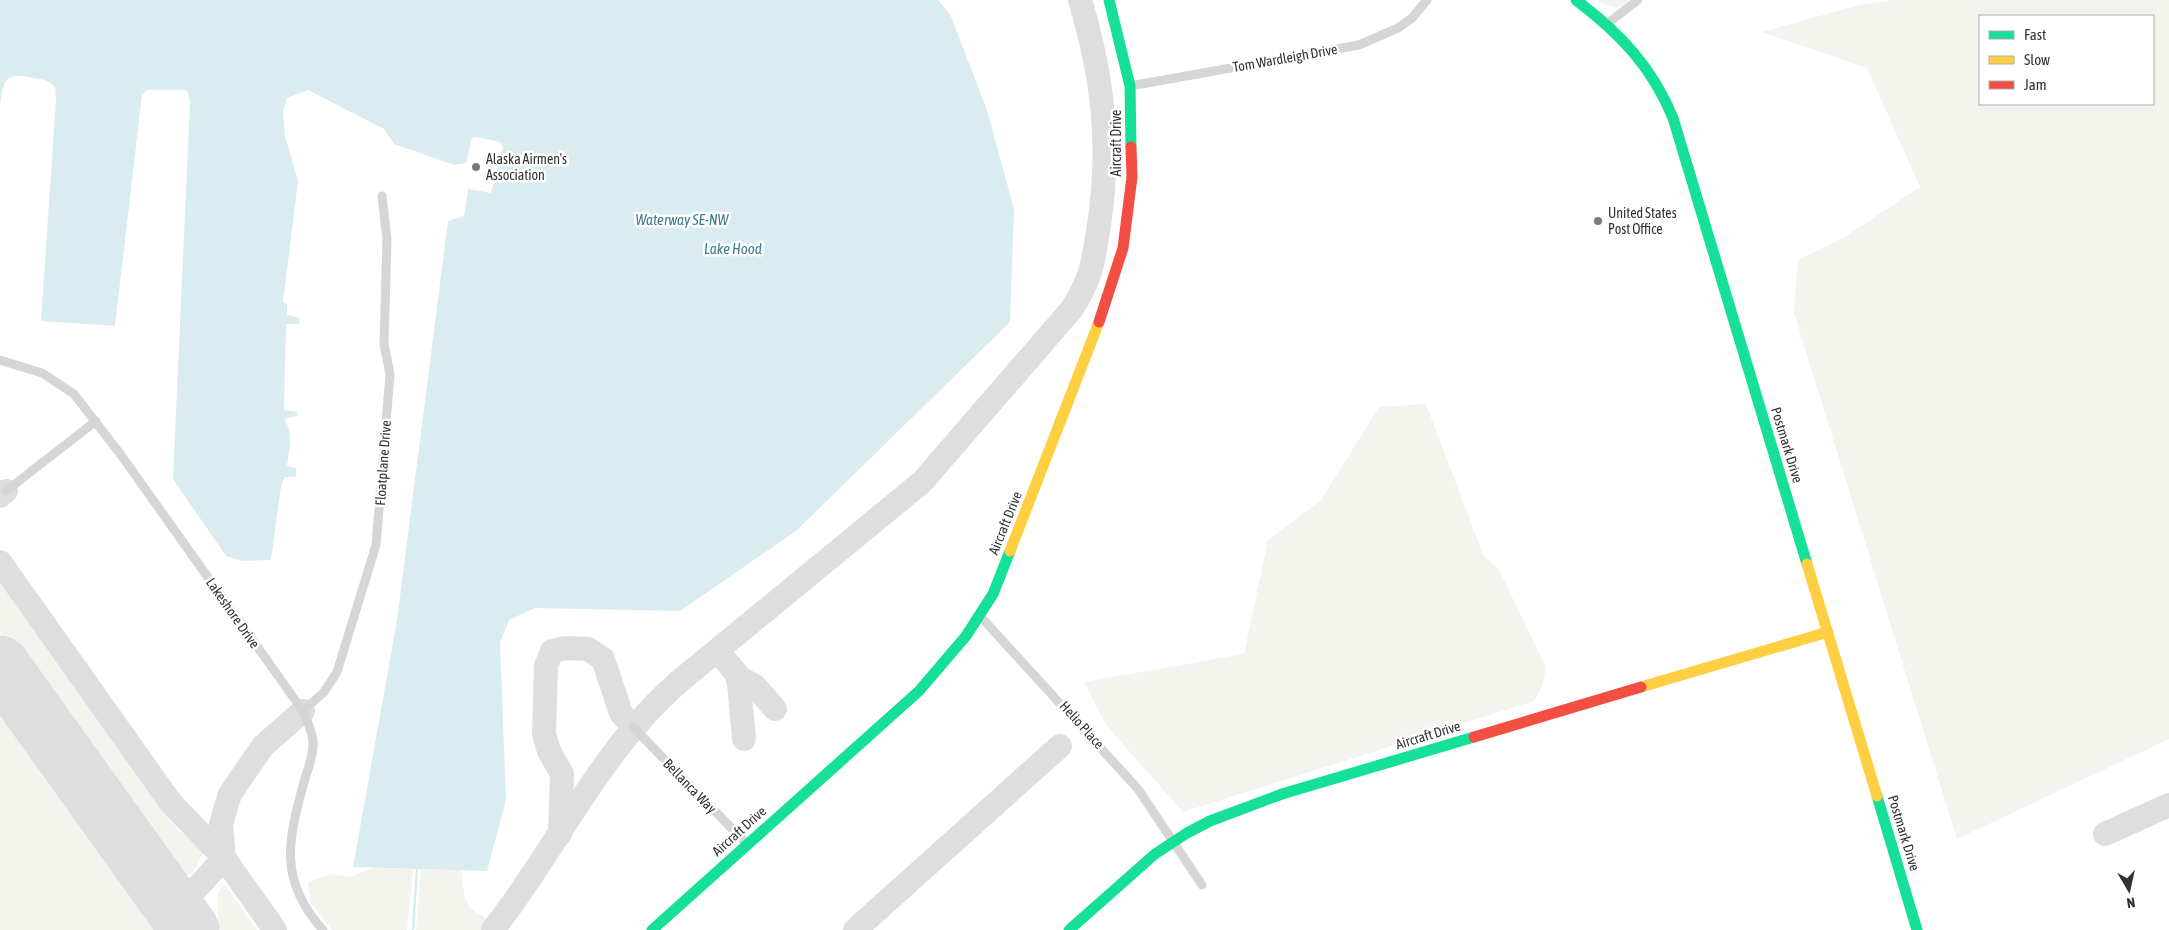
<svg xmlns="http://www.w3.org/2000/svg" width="2169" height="930" viewBox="0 0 2169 930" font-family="'Asap Condensed',sans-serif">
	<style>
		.green { fill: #f2f4ed; fill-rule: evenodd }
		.water { fill: #dbecf1 }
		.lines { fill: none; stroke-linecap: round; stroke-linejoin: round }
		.stream { stroke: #dbecf1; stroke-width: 2.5 }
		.taxiway { stroke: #dedede; stroke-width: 24 }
		.runway { stroke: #dedede; stroke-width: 59 }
		.street { stroke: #d6d6d6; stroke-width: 9 }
		.fast { stroke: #16e098; stroke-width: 11 }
		.slow { stroke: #ffcf43; stroke-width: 11 }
		.jam { stroke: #f24e42; stroke-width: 11 }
		.poi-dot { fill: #7a7a7a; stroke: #fff; stroke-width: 2 }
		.labels { text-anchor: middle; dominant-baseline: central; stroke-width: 5; stroke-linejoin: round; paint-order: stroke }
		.street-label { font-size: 14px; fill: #323232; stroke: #fff }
		.poi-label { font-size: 14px; fill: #323232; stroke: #fff; text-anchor: start }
		.water-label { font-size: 15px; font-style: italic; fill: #3e7a8d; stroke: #fff }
	</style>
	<rect width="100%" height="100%" fill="#fff"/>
	<path class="green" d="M1597,0H1629C1619,12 1609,7 1597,0Z
		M1893,0H2169V739L1957,839L1794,313L1798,260L1845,237L1920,187L1867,68L1762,32L1859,5ZM1980,16H2153V104H1980Z
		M1426,404L1484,557L1498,568L1546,667L1542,687L1534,701L1183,812L1106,725L1084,682L1244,654L1268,540L1321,500L1379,407Z
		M0,580L157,804L180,832L199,843L203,852L193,874L182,876L174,867L0,632Z
		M0,714L157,930H0Z
		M372,868L413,869L407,930H332L311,904L308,882L332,874L351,877Z
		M421,869L461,870C466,900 461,907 491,920L482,930H416Z
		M224,883L257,930H220L218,926V893Z"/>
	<path class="water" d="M0,0H938L950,14L987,110L1014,209L1010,322L796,531L680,611L535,608L509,620L500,642L506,800L487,871L353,867L397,620L448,221L464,216L468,189L491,193L503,147L500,142L477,137L472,138L466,163L454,165L394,144L384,129L308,90L287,98L283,112L285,136L298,181L283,302L287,304V315L300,318L299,324H286L284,410L297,412V416L284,419C294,433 289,450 287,466L296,468V477H285L281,486L271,560L243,561L226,556L173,479L190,102L188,92L184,90H147L142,95L115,326L41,321L56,99L55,87C48,80 42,79 33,78C5,72 3,80 0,106Z"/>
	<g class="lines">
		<path class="stream" d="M413,930L417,869"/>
		<path class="taxiway" d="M0,496L6,491
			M0,562L171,803L224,858L275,930
			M718,651L740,678L755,686L775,709
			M736,673L739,684L744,739
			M560,834L562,774L549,751L544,734L546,666L552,651L566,648L588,649L603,659L621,713L633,727
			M2105,834L2169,805
			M176,911L224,858L221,824L230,794L263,746L303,711
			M493,930C557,848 601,748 681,680L922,482L1071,310C1092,278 1093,263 1099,225C1111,145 1103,77 1080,0
			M855,930L1060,746"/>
		<path class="runway" d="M0,665L190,930"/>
		<path class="street" d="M1608,23L1638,0
			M1130,86L1359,45L1398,28L1412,18L1427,0
			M0,360L42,373L74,394L121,455L303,711C307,721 312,730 313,741C314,754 308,769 304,782C288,841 278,880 323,930
			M6,491L96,421
			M980,616L1138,789L1202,885
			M303,711L324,692L337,672L376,545L390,374L384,344L387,240L382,196
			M633,727L747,844"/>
		<path class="fast" d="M1109,0L1130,86L1131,147
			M1576,0C1620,33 1652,67 1673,118L1807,564
			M1877,796L1917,930
			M652,930L919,691L966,636L993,594L1010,551
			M1069,930L1155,854L1187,833L1210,821L1282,794L1474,737"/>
		<path class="slow" d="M1010,551L1099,322
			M1807,564L1877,796
			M1641,687L1828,632"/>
		<path class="jam" d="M1099,322L1123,248L1132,177L1131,147
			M1474,737L1641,687"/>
	</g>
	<g class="poi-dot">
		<circle cx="476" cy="167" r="5"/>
		<circle cx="1598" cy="221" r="5"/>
	</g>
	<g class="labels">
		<g class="street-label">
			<text transform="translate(1285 58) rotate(-10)">Tom Wardleigh Drive</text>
			<text transform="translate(1116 143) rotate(-90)">Aircraft Drive</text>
			<text transform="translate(1787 445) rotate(73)">Postmark Drive</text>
			<text transform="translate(383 463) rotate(-86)">Floatplane Drive</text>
			<text transform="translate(1005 523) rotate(-68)">Aircraft Drive</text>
			<text transform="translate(233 613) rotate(55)">Lakeshore Drive</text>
			<text transform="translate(1082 725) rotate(48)">Helio Place</text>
			<text transform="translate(1428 735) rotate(-17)">Aircraft Drive</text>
			<text transform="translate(690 786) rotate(46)">Bellanca Way</text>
			<text transform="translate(739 831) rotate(-42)">Aircraft Drive</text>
			<text transform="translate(1904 833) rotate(73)">Postmark Drive</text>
		</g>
		<g class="poi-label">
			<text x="486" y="159">Alaska Airmen's<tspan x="486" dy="16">Association</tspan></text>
			<text x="1608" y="213">United States<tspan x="1608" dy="16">Post Office</tspan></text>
		</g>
		<g class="water-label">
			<text x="682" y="219">Waterway SE-NW</text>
			<text x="733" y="248">Lake Hood</text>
		</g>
	</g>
	<rect x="1979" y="15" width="175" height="90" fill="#ffffff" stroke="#adadad"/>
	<rect x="1989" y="31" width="25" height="8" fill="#16e098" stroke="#adadad"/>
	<text x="2024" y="40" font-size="15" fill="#323232">Fast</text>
	<rect x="1989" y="56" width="25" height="8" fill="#ffcf43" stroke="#adadad"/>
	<text x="2024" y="65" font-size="15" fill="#323232">Slow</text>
	<rect x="1989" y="81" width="25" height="8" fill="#f24e42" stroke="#adadad"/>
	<text x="2024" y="90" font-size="15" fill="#323232">Jam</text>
	<g transform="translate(2129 890) rotate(171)" stroke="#ffffff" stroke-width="4" paint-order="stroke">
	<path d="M0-4L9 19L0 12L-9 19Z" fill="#323232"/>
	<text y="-8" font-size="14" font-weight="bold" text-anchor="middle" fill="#323232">N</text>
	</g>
</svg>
